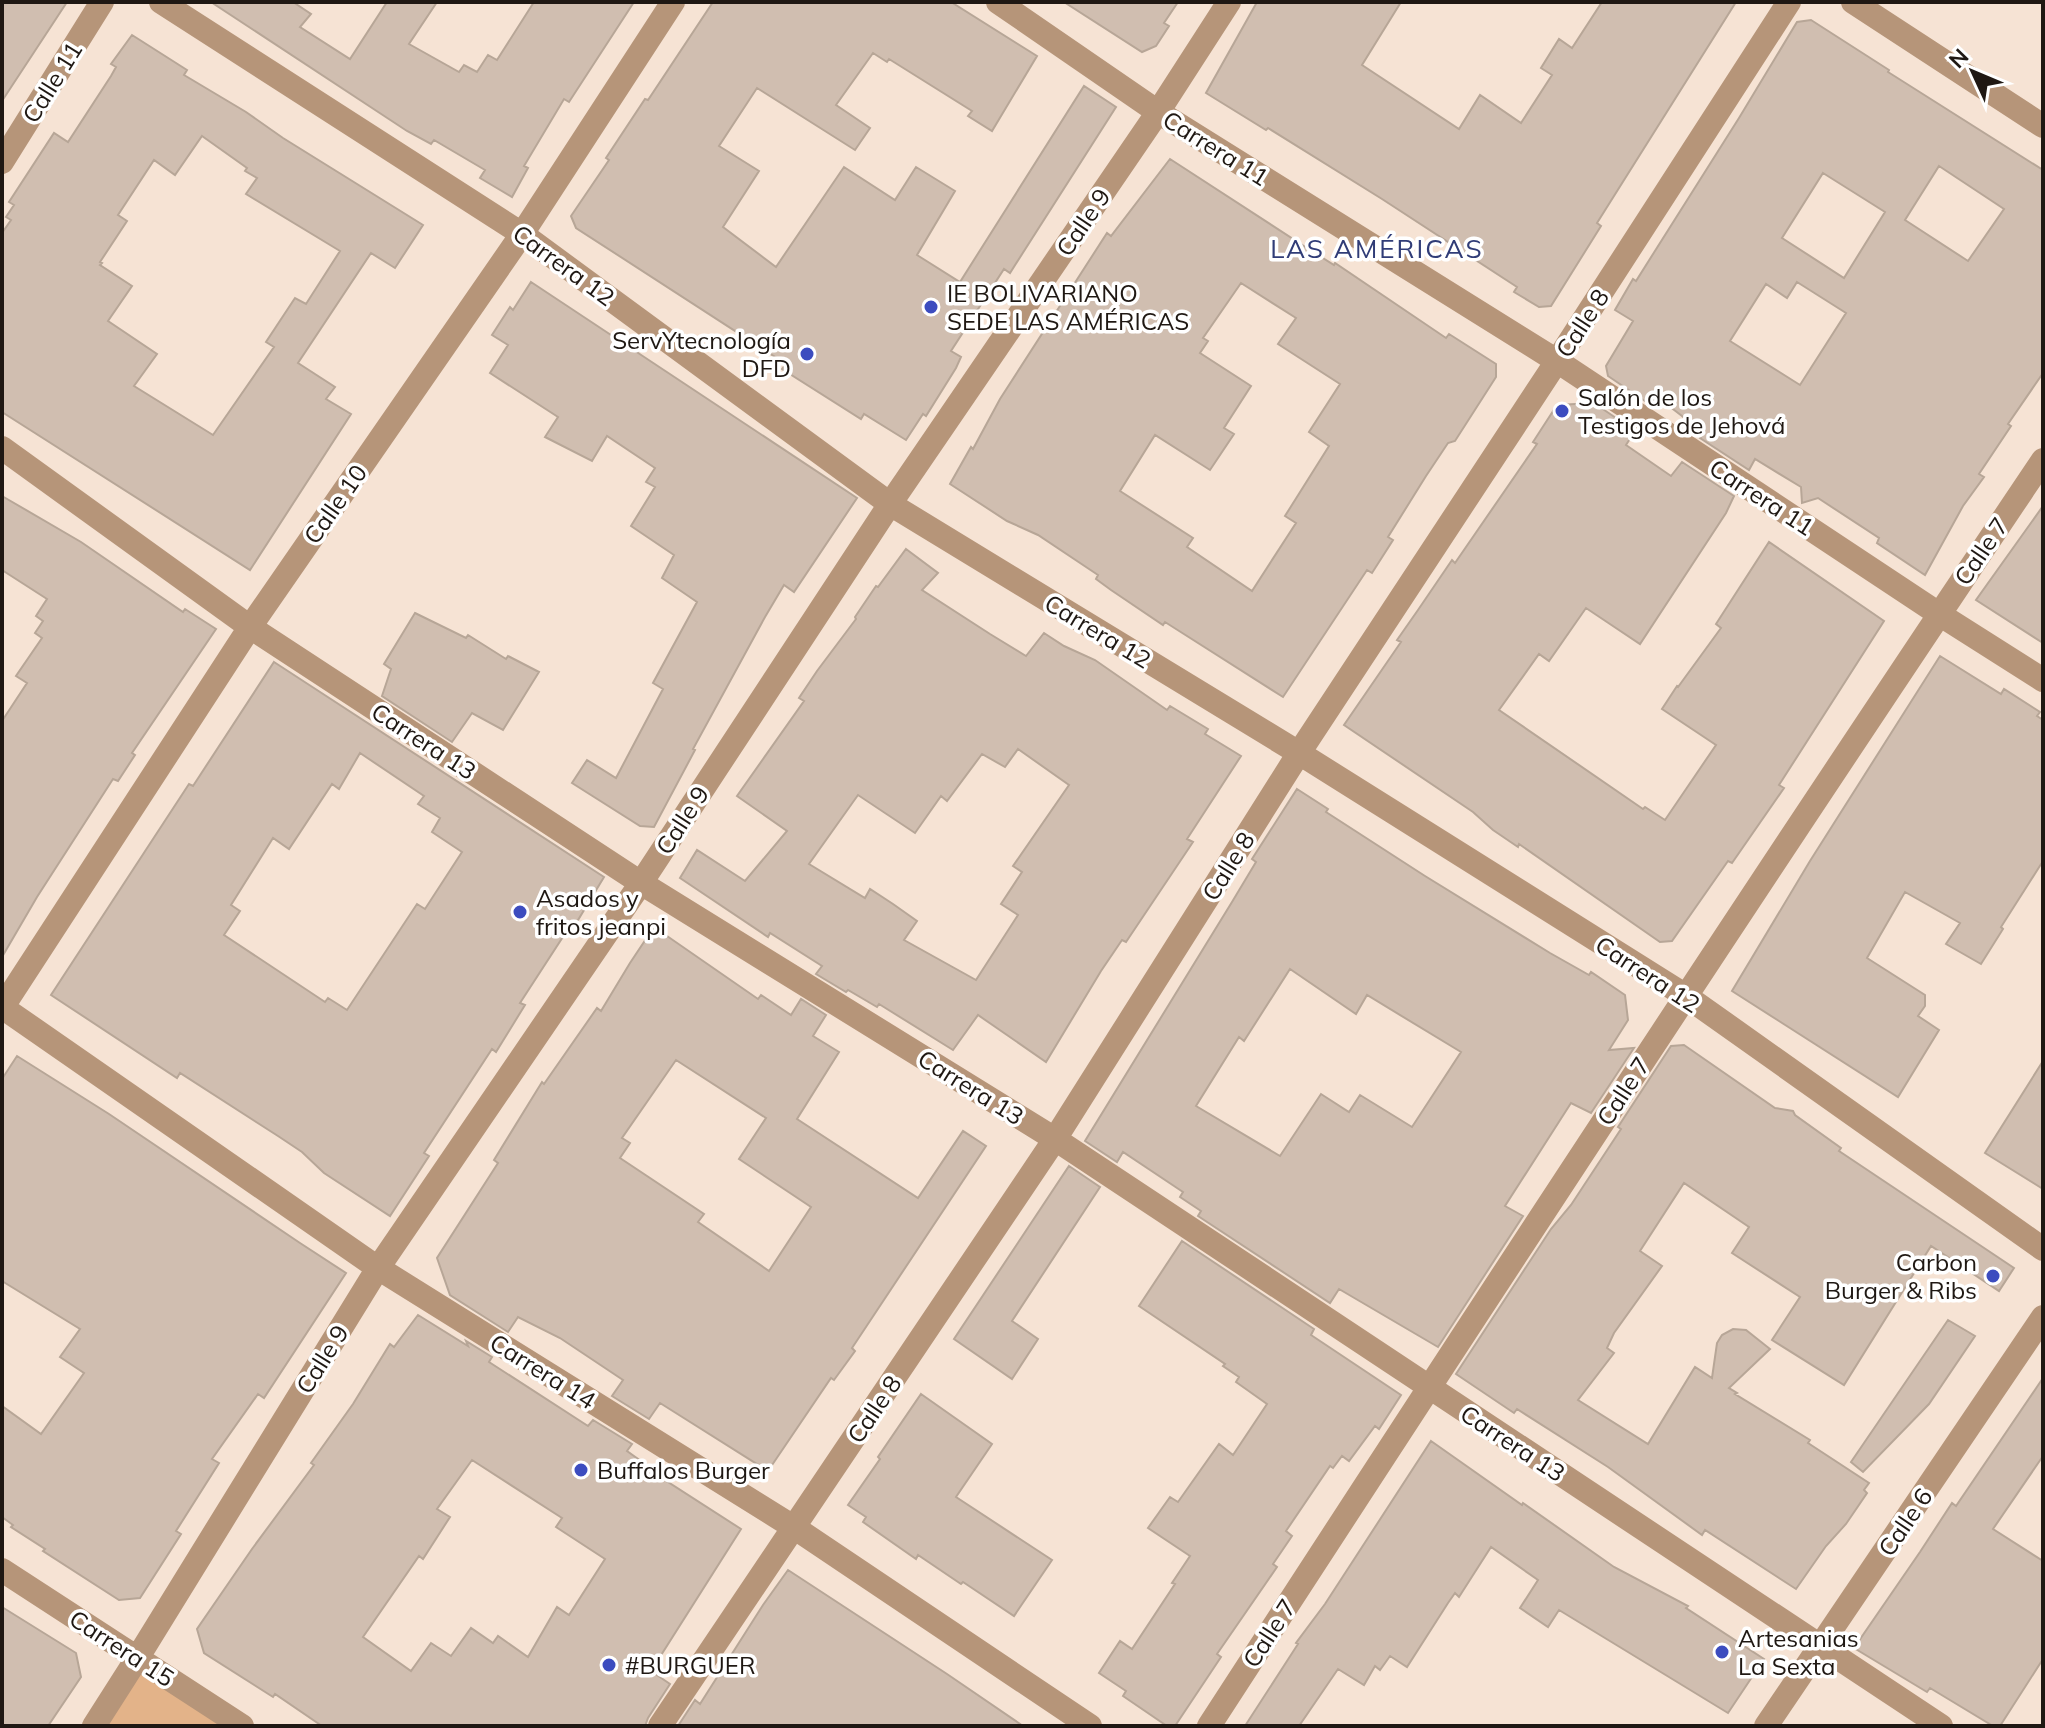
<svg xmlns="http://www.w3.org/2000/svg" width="2045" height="1728" viewBox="0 0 2045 1728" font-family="Mulish,sans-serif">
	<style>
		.green { fill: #e3b389 }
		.building { fill: #d0beb0; stroke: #b7a697; stroke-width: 2; fill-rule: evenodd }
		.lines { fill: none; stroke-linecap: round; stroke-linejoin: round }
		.minor { stroke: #b69579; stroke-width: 24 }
		.poi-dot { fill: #3c4cbf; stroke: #fff; stroke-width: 3 }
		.labels { text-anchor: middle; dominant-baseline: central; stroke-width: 7; stroke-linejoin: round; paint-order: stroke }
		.street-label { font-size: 24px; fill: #1f1813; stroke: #fff }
		.poi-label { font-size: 24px; fill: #1f1813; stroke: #fff; text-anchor: start }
		.neighbourhood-label { font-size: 26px; letter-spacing: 2px; fill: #303c77; stroke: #fff }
	</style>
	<rect width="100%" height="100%" fill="#f6e3d4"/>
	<path class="green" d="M138,1657L242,1726H94Z"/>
	<path class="building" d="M2,2H67L2,101Z
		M211,2H293L311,14L300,27L350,59L387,2H437L409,44L459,72L464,65L477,72L488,55L497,60L534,2H634L569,102L564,99L524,166L528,168L512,197L480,178L485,170L434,140L431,144L407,131Z
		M713,2H951L1037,56L992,131L968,116L972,111L889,59L887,62L873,53L836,105L870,128L855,150L757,88L719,146L759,171L723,227L776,267L844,167L895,200L916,167L955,191L917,255L960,282L1084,86L1116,107L1010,273L1004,269L951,351L961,357L956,368L926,416L923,414L906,440L864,414L861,419L782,369L786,364L576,228L571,216L609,160L606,158L645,99L648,100Z
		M1064,2H1178L1164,23L1169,26L1156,46L1142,52Z
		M1257,2H1401L1362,65L1459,129L1480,95L1521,123L1552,75L1541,68L1559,39L1572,48L1602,2H1736L1597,223L1601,226L1551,306L1539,307L1514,292L1517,287L1382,199L1268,128L1266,130L1206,93Z
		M1811,20L1889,70L1888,72L2043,170V373L2008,424L2011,426L1979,474L1984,477L1963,506L1925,575L1877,543L1879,538L1818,498L1802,503L1801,487L1755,459L1749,470L1700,438L1704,433L1656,396L1651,405L1608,376L1606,366L1633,321L1615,310L1633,279L1636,281L1739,118L1797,22ZM1939,166L2004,209L1968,261L1905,220ZM1823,173L1885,212L1844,278L1782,238ZM1797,282L1846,313L1800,385L1730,341L1766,284L1787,298Z
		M132,35L187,70L184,75L246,112L283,138L423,225L395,268L371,253L298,363L335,387L326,399L351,414L250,570L2,412V233L11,220L6,217L14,205L9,202L54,133L68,142L111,76L116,67L111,64ZM202,136L247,168L245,171L257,178L246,194L340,251L306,304L295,298L266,342L274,347L213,435L134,386L157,354L108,321L132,286L100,265L102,263L100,262L127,221L118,215L154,160L175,175Z
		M1170,159L1307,248L1334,265L1335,263L1446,338L1449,334L1496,364V377L1455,441L1448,443L1426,476L1388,537L1393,540L1372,573L1367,570L1283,697L1165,622L1163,625L1111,590L1096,579L1098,575L1038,535L1007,521L950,484L971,447L973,449L1000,399L1107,233L1111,236ZM1241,283L1296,318L1278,344L1340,384L1309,432L1329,446L1285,516L1296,523L1252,591L1187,547L1193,538L1120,491L1155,435L1210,470L1234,434L1224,428L1251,386L1200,353L1208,341L1203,338Z
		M531,282L857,498L794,592L784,585L765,617L693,749L695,750L654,827L640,826L572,783L587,760L616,778L663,689L653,683L697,602L662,578L674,555L631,526L655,487L646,482L655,468L607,436L592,461L545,437L558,417L490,373L508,345L492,335L510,307L513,310Z
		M1594,403L1635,431L1626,445L1671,476L1682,462L1734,496L1726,513L1640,644L1586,608L1549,661L1539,654L1499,710L1643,809L1645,807L1665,820L1716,745L1662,709L1677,686L1678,687L1721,628L1716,624L1769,542L1884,621L1779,785L1784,788L1732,863L1728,861L1672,941L1660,942L1519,844L1518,847L1493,830L1473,812L1344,725L1401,642L1397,640L1418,610L1452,560L1455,563L1537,444L1533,442L1557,405Z
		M2,496L81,542L183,612L185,609L216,629L132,753L135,755L118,781L113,779L37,897L2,957V721L27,683L16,676L42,638L35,633L43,621L36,616L47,599L2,570Z
		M2043,506V643L1976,600Z
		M906,549L938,573L922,590L990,634L1026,656L1044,633L1064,646L1095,660L1167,710L1170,706L1208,729L1205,734L1241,756L1187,839L1193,842L1126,942L1122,940L1101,971L1046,1062L978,1015L953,1050L879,1004L877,1007L848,990L846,992L816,974L822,966L770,933L768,937L680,878L697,850L745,881L787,831L737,796L804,701L799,698L817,671L856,619L855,617L876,586L878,587ZM1018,749L1069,785L1013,866L1022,872L1001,904L1018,915L976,980L904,940L917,921L893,904L870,889L865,898L809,864L858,795L915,833L941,796L947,801L982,754L1005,767Z
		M415,613L466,638L468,635L506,659L508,656L539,672L503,730L472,713L452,742L382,696L391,669L384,664Z
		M1940,656L2001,694L2004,689L2040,712L2037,716L2043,720V861L2001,927L2003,929L1981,964L1946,944L1960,923L1905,892L1867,958L1925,995V1006L1918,1016L1939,1030L1898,1097L1732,991L1810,861Z
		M274,662L604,877L575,925L572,923L520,1003L525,1005L496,1052L492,1049L424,1153L429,1156L390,1216L324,1173L302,1152L278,1136L180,1073L177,1078L51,995L189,784L193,786ZM360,753L424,796L418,804L440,818L432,832L462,852L425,909L417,904L347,1010L328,998L325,1002L224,935L240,911L231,905L273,838L289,849L332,784L339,789Z
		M1297,789L1328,809L1326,812L1425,876L1550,953L1589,975L1591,972L1625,995L1628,1020L1609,1050L1634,1048L1591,1113L1571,1103L1505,1206L1523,1216L1438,1347L1339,1289L1330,1303L1198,1216L1201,1211L1180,1197L1183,1192L1123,1152L1117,1162L1085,1141L1232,902L1256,862L1252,859ZM1290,969L1356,1014L1367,995L1461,1052L1412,1127L1360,1095L1349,1112L1321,1094L1280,1156L1196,1106L1239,1037L1244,1041Z
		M654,927L758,999L761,995L791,1015L801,999L826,1015L813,1036L839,1052L797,1119L918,1198L963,1131L986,1146L852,1348L855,1351L834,1380L831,1378L768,1471L660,1403L649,1419L612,1396L623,1380L560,1338L518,1317L508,1332L450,1295L437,1258L498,1163L494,1160L542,1082L544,1084L597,1008L601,1011L630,963ZM676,1060L766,1118L739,1159L811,1207L769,1271L698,1222L704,1214L620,1158L630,1143L622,1138Z
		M1684,1045L1775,1108L1793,1111L1795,1115L1841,1148L1839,1151L2014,1268L1999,1291L1931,1246L1844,1385L1772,1340L1800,1297L1732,1253L1749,1227L1684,1183L1640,1251L1662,1266L1614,1333L1607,1348L1614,1353L1578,1400L1648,1444L1695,1367L1712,1378L1717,1343L1722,1335L1733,1329L1746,1330L1770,1349L1729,1388L1737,1393L1735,1394L1810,1440L1808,1443L1869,1483L1864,1490L1867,1493L1846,1524L1826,1546L1796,1589L1705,1530L1702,1535L1608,1467L1517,1409L1514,1413L1456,1374L1551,1229L1571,1205L1621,1129L1618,1127L1671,1046Z
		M17,1056L109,1114L300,1243L346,1273L264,1398L258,1394L212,1459L219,1463L176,1531L181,1534L140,1598L119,1600L43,1551L45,1549L11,1527L13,1525L2,1517V1406L41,1434L84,1373L60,1357L80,1329L2,1281V1079Z
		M2043,1061V1189L1985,1153Z
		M1069,1166L1100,1187L1012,1321L1038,1339L1012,1379L954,1339Z
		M1182,1241L1314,1329L1311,1335L1401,1395L1379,1429L1375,1426L1349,1461L1342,1456L1333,1468L1330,1466L1286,1531L1292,1536L1273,1564L1277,1567L1217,1654L1221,1657L1175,1726H1167L1123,1696L1126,1691L1099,1673L1120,1641L1132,1649L1175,1584L1172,1583L1190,1556L1148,1528L1170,1497L1178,1502L1219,1444L1233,1455L1267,1404L1236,1382L1239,1377L1223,1366L1225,1364L1139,1306Z
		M418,1315L468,1346L466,1341L492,1357L489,1362L588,1426L593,1420L632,1444L627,1451L666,1479L665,1480L741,1529L651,1671L670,1684L648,1718L645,1726H322L275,1694L273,1697L204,1653L197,1629L252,1549L314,1465L311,1463L353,1404L390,1344L394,1347ZM472,1460L562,1518L556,1527L605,1559L569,1615L557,1607L528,1657L498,1636L493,1643L471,1628L451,1656L431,1643L411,1671L363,1637L419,1556L423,1559L450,1517L437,1509Z
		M1948,1320L1975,1336L1929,1404L1863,1472L1851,1462Z
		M2043,1378V1456L1993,1529L2043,1561V1659L2000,1726H1993L1930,1688L1927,1692L1854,1648L1920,1552L1952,1503L1956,1506Z
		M921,1394L992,1444L956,1497L1052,1560L1014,1616L963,1582L961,1584L918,1555L916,1559L863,1522L866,1517L848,1505L880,1459L878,1457Z
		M1431,1441L1522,1505L1523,1503L1614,1567L1688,1606L1686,1608L1764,1659L1728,1713L1559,1610L1548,1627L1520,1608L1538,1580L1491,1547L1459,1597L1455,1593L1448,1603L1407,1667L1390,1656L1380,1670L1375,1666L1364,1685L1338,1669L1299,1726H1245L1298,1644L1296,1643L1325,1604Z
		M788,1570L947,1674L1023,1726H678L695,1700L700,1704L763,1605Z
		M2,1607L76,1653L81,1677L48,1726H2Z"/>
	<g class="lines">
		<path class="minor" d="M161,2L522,234L890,504L1299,753L1686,996L2043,1249
			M998,2L1158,112L1557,361L1939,614L2043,680
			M1853,2L2043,126
			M2,162L102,2
			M2,448L250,627L641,883L1055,1139L1941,1726
			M2,1007L378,1268L795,1528L1090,1726
			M2,1008L250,627L522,234L673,2
			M2,1570L242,1726
			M94,1726L138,1657L378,1268L641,883L890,504L1158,112L1229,2
			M660,1726L1055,1139L1299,753L1557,361L1789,2
			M1209,1726C1484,1302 1761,879 2043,460
			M1766,1726L2043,1317"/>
	</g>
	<g class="poi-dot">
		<circle cx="931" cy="307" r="8"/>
		<circle cx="807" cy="354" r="8"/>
		<circle cx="1562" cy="411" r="8"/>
		<circle cx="520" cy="912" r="8"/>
		<circle cx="1993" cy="1276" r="8"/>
		<circle cx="581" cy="1470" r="8"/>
		<circle cx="1722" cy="1652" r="8"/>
		<circle cx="609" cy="1665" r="8"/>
	</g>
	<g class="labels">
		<g class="street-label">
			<text transform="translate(52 82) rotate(-58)">Calle 11</text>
			<text transform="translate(1216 148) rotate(32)">Carrera 11</text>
			<text transform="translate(1083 222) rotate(-56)">Calle 9</text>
			<text transform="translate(564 265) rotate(36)">Carrera 12</text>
			<text transform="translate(1582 323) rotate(-57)">Calle 8</text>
			<text transform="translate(1762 497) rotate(33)">Carrera 11</text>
			<text transform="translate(335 504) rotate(-55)">Calle 10</text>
			<text transform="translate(1981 551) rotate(-56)">Calle 7</text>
			<text transform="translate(1098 631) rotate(31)">Carrera 12</text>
			<text transform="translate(424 741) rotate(33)">Carrera 13</text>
			<text transform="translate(682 820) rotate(-57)">Calle 9</text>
			<text transform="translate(1228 866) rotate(-58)">Calle 8</text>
			<text transform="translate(1648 974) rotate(33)">Carrera 12</text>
			<text transform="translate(971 1087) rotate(32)">Carrera 13</text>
			<text transform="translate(1623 1091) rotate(-57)">Calle 7</text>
			<text transform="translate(322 1359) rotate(-58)">Calle 9</text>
			<text transform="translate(543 1371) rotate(32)">Carrera 14</text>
			<text transform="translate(874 1409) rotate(-56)">Calle 8</text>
			<text transform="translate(1513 1443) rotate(33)">Carrera 13</text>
			<text transform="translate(1905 1522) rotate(-56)">Calle 6</text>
			<text transform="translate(1269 1633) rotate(-57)">Calle 7</text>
			<text transform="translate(122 1648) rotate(33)">Carrera 15</text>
		</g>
		<g class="poi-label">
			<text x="947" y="293">IE BOLIVARIANO<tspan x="947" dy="28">SEDE LAS AMÉRICAS</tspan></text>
			<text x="791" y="340" text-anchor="end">ServYtecnología<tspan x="791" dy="28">DFD</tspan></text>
			<text x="1578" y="397">Salón de los<tspan x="1578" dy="28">Testigos de Jehová</tspan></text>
			<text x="536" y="898">Asados y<tspan x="536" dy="28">fritos jeanpi</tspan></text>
			<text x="1977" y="1262" text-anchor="end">Carbon<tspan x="1977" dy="28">Burger &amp; Ribs</tspan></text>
			<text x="597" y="1470">Buffalos Burger</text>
			<text x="1738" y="1638">Artesanias<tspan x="1738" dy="28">La Sexta</tspan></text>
			<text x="625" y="1665">#BURGUER</text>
		</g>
		<g class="neighbourhood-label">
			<text x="1377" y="248">LAS AMÉRICAS</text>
		</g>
	</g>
	<rect width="2045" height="1728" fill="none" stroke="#1f1813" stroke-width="8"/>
	<g transform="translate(1973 72) rotate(314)" stroke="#ffffff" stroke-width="6" paint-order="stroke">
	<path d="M0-6L14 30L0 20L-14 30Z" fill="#1f1813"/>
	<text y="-12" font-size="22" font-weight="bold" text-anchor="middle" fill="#1f1813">N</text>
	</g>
</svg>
